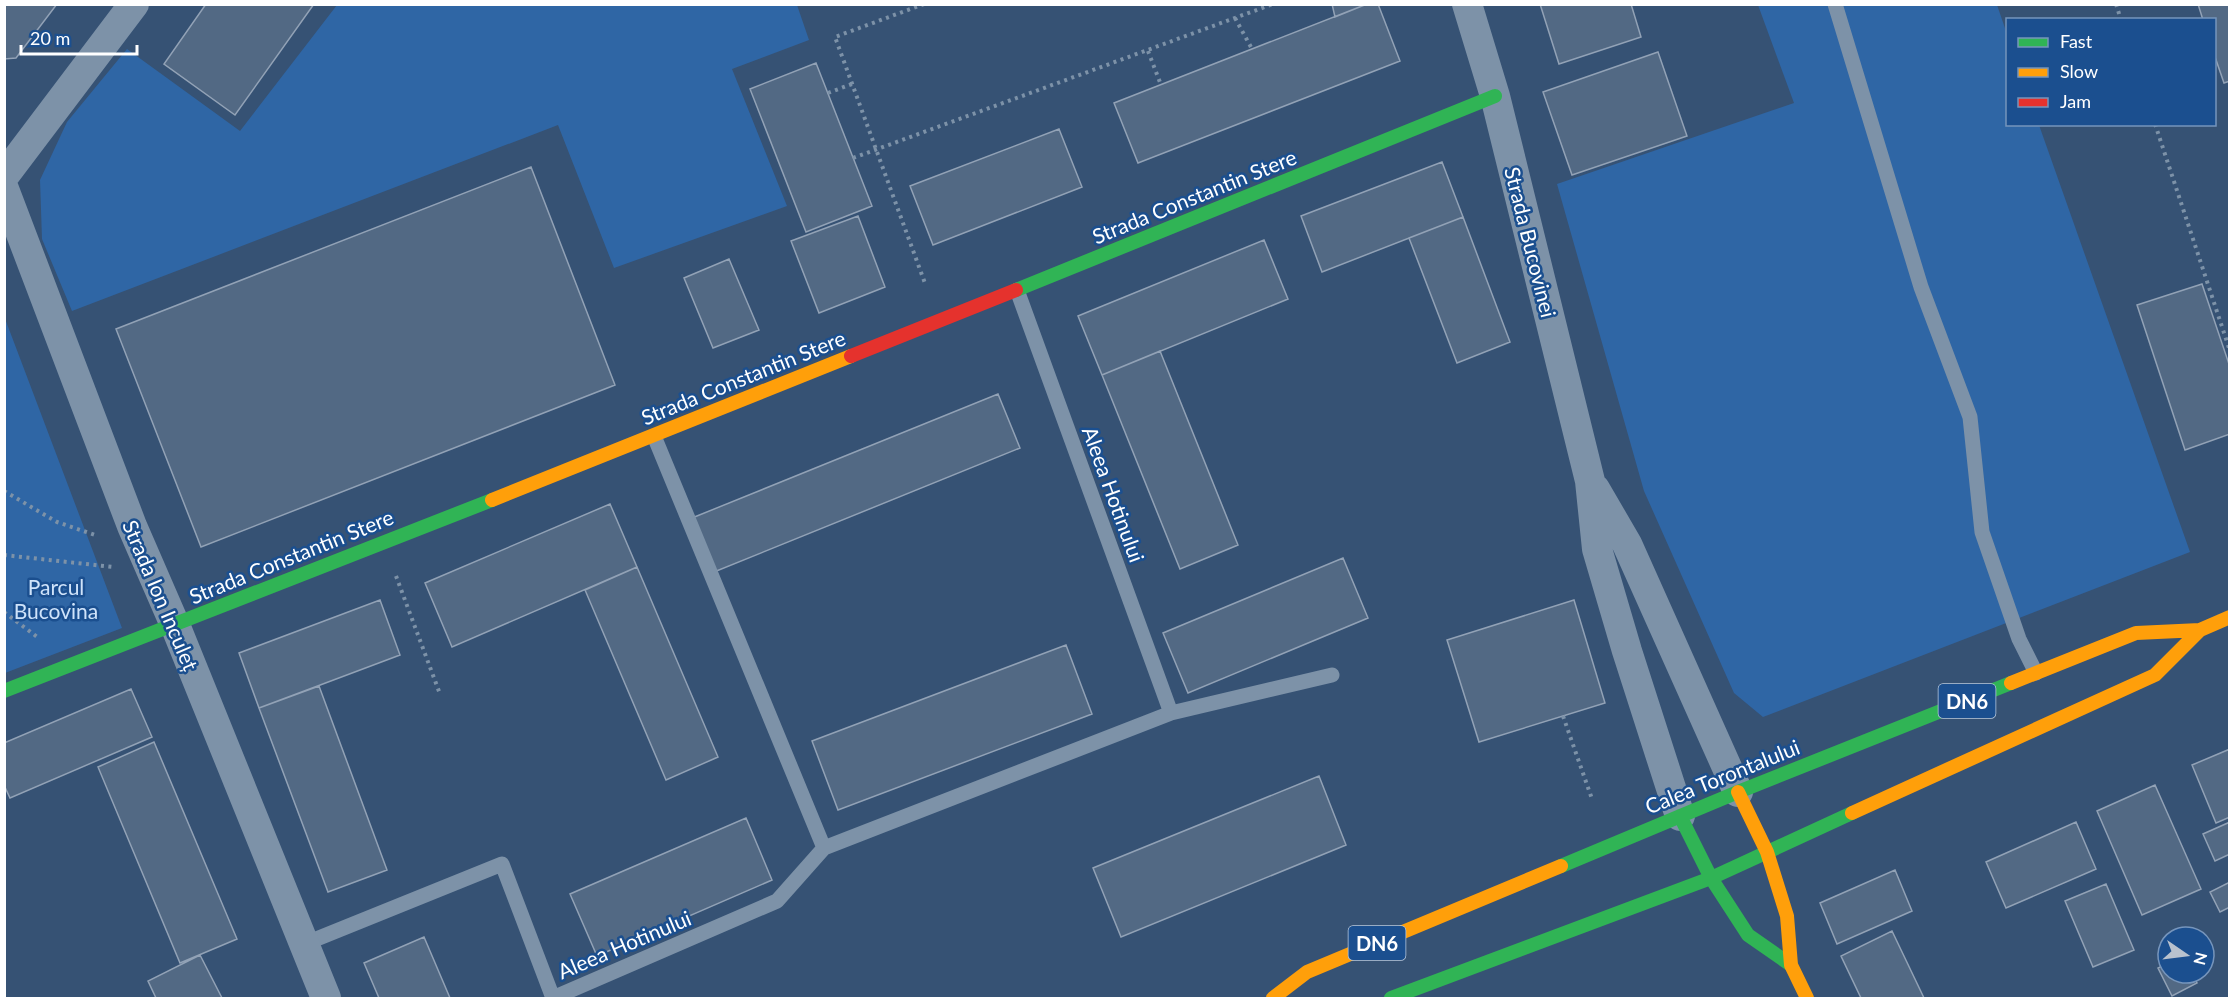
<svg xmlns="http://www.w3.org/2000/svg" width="2234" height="1003" viewBox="0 0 2234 1003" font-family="Lato,sans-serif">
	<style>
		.green { fill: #2f66a5 }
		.building { fill: #526984; stroke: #92a2b6; stroke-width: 1.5 }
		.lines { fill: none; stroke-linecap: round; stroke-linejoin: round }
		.path { stroke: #7d92a8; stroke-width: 4; stroke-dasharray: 3 4.5; stroke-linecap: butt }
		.lane { stroke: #7d92a8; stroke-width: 15 }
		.street { stroke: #7d92a8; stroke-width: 30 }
		.fast { stroke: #30b455; stroke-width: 14 }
		.slow { stroke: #ff9f0a; stroke-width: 14 }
		.jam { stroke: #e5322d; stroke-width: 14 }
		.labels { text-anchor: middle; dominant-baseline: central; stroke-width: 5; stroke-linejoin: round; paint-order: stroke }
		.shield { fill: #1b4f8f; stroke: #bbcadd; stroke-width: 1.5 }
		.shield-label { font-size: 20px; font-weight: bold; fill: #fff }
		.street-label { font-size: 21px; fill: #fff; stroke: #1b4f8f }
		.park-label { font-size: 21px; fill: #cfe3fa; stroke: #1b4f8f }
	</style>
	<rect width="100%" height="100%" fill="#365274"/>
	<path class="green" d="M337,5H797L809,40L732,69L787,206L614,268L558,125L72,311L42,239L40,180L67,122L127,49L240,131Z
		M1758,5H1997L2007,34L2008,124L2039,125L2190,552L1763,717L1734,693L1644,491L1557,184L1794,103Z
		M4,316L122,628L5,673H4Z"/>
	<path class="building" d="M4,4H57L16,58L4,59Z
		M206,4H314L235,115L164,64Z
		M1332,4H1367L1335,17Z
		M1367,4H1378L1400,61L1138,163L1114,103Z
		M1540,4H1631L1641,37L1559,64Z
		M2198,4H2230V81L2224,83L2214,54V20H2203Z
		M1658,52L1687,136L1572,175L1543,92Z
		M816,63L872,206L806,232L750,89Z
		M1059,129L1082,187L933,245L910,186Z
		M1442,162L1463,217L1322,272L1301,216Z
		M531,167L615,385L201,547L116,329Z
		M858,216L885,287L819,313L791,241Z
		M1463,217L1510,342L1457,363L1409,238Z
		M1264,240L1288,299L1102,375L1078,316Z
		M729,259L759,330L713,348L684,278Z
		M2202,284L2230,367V434L2185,450L2137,305Z
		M1160,351L1238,545L1180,569L1102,375Z
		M998,394L1020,448L714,572L692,518Z
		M610,504L637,567L452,647L425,583Z
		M1343,558L1368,618L1188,693L1163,633Z
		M637,567L718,757L666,780L585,590Z
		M380,600L400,655L259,708L239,653Z
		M1574,600L1605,703L1479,742L1447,640Z
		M1066,645L1092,714L838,810L812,741Z
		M319,686L387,870L328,892L259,708Z
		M131,689L152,737L10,798L4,785V743Z
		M154,742L237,939L180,963L98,767Z
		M2230,749V817L2216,823L2192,765Z
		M1319,776L1346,845L1121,937L1093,868Z
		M2155,785L2201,889L2142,915L2097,811Z
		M746,818L772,880L597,956L570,894Z
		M2076,822L2096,869L2006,908L1986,862Z
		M2230,822V854L2215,861L2203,834Z
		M1895,870L1912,911L1837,944L1820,903Z
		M2230,882V907L2220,912L2210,892Z
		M2106,884L2134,950L2093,967L2065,901Z
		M1892,931L1924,998H1861L1841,956Z
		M424,937L450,998H379L364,963Z
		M200,955L222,998H156L148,981Z
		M2168,963V973H2192L2197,983L2172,996L2158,968Z"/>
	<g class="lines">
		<path class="path" d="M924,4L835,37L926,286
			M2116,4L2121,20
			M1235,18L1252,49
			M1148,51L1161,85
			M828,93L852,84
			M2155,124L2230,351
			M853,158L1273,4
			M4,491L57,522L98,536
			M4,555L113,567
			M396,576L440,694
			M4,612L40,639
			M1563,716L1592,799"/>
		<path class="lane" d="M1835,4L1921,287L1970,417L1982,532L2019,639L2036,673
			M654,436L824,848L1171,713L1017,290
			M1171,713L1332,675
			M304,944L502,864L553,998L777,901L824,848"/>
		<path class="street" d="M1467,4L1495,96L1590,481L1597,549L1627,651L1680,816
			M4,176L134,4
			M4,189L132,526L175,625L326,998
			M1595,489L1627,544L1738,792"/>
		<path class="fast" d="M1016,290L1495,96
			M4,691L492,500
			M1680,816L1711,878L1748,935L1791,965
			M1561,866L1738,792L2011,683
			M1391,998L1711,878L1852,813"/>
		<path class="slow" d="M492,500L851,356
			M2011,683L2136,633L2200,630L2230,617
			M1738,792L1767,852L1787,916L1791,965L1807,998
			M1852,813L2155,675L2200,630
			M1273,998L1307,972L1561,866"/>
		<path class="jam" d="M851,356L1016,290"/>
	</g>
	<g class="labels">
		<g class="shield">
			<rect x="1938.5" y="684" width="57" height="34" rx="4.5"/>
			<rect x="1348.5" y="926" width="57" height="34" rx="4.5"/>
		</g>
		<g class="shield-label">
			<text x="1967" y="701">DN6</text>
			<text x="1377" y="943">DN6</text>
		</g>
		<g class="street-label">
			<text transform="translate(1194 196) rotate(-22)">Strada Constantin Stere</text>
			<text transform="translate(1531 242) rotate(76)">Strada Bucovinei</text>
			<text transform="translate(743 377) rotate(-22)">Strada Constantin Stere</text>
			<text transform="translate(1114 494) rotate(70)">Aleea Hotinului</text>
			<text transform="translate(291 556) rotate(-22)">Strada Constantin Stere</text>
			<text transform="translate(161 595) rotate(67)">Strada Ion Inculeț</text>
			<text transform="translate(1722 776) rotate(-22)">Calea Torontalului</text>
			<text transform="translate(624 944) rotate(-23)">Aleea Hotinului</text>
		</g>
		<g class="park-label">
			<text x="56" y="586">Parcul<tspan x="56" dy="24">Bucovina</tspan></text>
		</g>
	</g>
	<rect width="2234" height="1003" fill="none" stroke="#ffffff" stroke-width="12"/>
	<rect x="2006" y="18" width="210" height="108" fill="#1b4f8f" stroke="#7695bc" stroke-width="1.5"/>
	<rect x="2018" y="38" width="30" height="9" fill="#30b455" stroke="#7695bc" stroke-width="1.5"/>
	<text x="2060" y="48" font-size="18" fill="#ffffff">Fast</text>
	<rect x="2018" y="68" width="30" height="9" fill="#ff9f0a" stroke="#7695bc" stroke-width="1.5"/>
	<text x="2060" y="78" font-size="18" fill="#ffffff">Slow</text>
	<rect x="2018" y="98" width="30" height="9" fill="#e5322d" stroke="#7695bc" stroke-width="1.5"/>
	<text x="2060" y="108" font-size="18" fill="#ffffff">Jam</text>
	<g transform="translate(2186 955) rotate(104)"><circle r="28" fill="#1b4f8f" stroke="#7695bc" stroke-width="1.5"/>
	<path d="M0-4.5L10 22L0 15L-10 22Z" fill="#b9c2ce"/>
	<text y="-9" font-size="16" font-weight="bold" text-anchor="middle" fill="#ffffff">N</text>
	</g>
	<path d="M21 45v9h116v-9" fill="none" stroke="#ffffff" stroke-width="3"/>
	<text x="30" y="45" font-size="18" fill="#ffffff" stroke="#1b4f8f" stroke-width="4.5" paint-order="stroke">20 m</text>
</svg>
